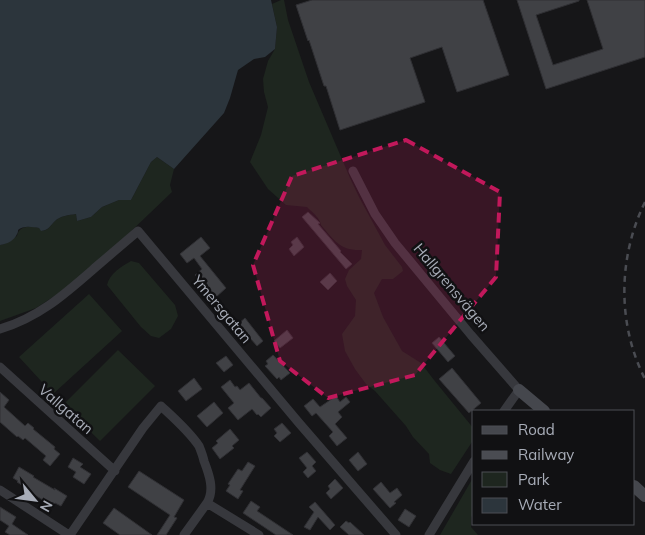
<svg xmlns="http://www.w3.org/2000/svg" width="645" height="535" viewBox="0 0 645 535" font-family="Mulish,sans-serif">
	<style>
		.green { fill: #1e261f }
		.water { fill: #2c353c }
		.building { fill: #404145; stroke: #303034 }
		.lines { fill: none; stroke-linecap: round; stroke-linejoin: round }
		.street { stroke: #37383d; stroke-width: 9 }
		.secondary { stroke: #45474d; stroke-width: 12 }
		.rail { stroke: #4a4c52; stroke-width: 2.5; stroke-dasharray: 6 5; stroke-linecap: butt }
		.marked { fill: #c2185b; fill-opacity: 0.2; stroke: #c2185b; stroke-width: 4; stroke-dasharray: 10 6; stroke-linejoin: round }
		.labels { text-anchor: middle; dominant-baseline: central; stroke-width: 5; stroke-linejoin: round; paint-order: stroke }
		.street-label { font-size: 15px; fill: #a8adb8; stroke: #111113 }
	</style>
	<rect width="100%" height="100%" fill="#161618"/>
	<path class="green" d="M281,0H284L288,20L309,82L350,178L359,197L385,245L402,267L403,271L393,279H382L374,293L383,317L402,351L421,363L434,380L474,429V439L451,474L440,470L430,463L429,454L413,437L406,426L375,391L366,384L355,369L345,351L342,334L355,316L356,300L347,286L345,279L349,270L361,259L362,250C340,251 334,240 321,225C320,218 312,212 307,207L286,205L268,189L250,162L261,135L268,107L264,92L263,79L268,61L275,49L277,27L272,4Z
		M157,157L174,169L170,185L172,192L103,258L67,288L36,308L0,321V245L4,244L17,236C19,225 30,226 39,228L42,231C49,230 50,226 55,221C60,216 69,215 76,214L77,221L91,217L102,207L119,200H131L151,162Z
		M131,261L139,263L175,305L178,316L171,329L159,338L151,336L141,327L107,285C110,273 121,267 131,261Z
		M89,294L122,331L53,394L19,357Z
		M118,350L155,386L100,441L63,405Z
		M474,476V511L471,518V527L478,535H440Z"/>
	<path class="water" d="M0,0H271L277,27L275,49L265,57L254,59L238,70L230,98L224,113L174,169L157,157L151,162L131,200H119L102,207L91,217L77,221L76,214C69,215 60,216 55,221C50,226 49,230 41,231L39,228C33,227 23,225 18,230C18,231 18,233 17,234C14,241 7,244 0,245Z"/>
	<path class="building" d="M312,0H483L509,75L457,92L442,47L410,58L425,102L340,130L326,86H324L309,40L308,41L296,5Z
		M517,0H579V1L536,15L553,65L603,49L587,0H645V57L546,89Z
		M308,212L320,223L318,224L341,251L340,252L352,264L346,269L302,217Z
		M201,237L210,248L200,256L226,288L215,298L195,275L202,269L194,258L187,263L180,254Z
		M297,237L304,247L294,256L289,249L293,245L291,242Z
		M330,273L337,281L328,290L320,282Z
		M245,318L263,341L257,346L250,338L248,339L237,325Z
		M287,330L293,338L280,348L274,341Z
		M439,337L455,356L448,362L432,343Z
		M273,355L290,373L281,380L279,377L277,379L265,366L268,364L266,361Z
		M226,356L233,365L224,372L216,363Z
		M452,368L481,403L469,413L439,379Z
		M194,378L202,389L186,401L178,391Z
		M230,380L235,387L237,386L240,390L249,383L261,398H262L271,408L261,417L258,414L257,415L252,409L238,420L228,408L234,403L221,387Z
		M0,392L9,400L4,407L25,426L28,423L34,428L33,429L55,447L54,449L60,454L50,466L43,460L46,456L25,438L23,440L18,436L17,437L0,422Z
		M336,396L340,402L346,397L350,402L338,412L342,417L335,424L347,438L337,446L329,436L333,432L316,413L312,416L304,406L313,399L320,407Z
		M214,402L223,413L207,427L197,416Z
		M282,423L291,433L280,442L274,436L277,433L274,429Z
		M230,429L239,440L232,446L234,448L220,459L212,448L218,443L216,441Z
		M307,452L316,462L312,466L316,471L308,478L303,472L307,468L299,458Z
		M358,452L367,464L358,471L349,460Z
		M73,458L83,464L80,467L91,474L84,484L73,477L76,472L68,467Z
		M248,462L255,466L240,490L243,491L238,499L226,491L230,485L228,484L238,469L242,471Z
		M19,467L34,476L33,477L38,480L55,490L54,488L67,496L61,506L55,503L54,504L50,502L49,504L24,488L25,487L17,482L18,481L13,478Z
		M139,471L184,500L174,517L177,518L166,535H157L170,515L128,487Z
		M335,479L343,488L331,499L326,493L330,489L328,486Z
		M381,482L390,493L397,488L402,495L394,502L396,503L390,508L373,489Z
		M251,501L260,507L257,511L293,535H276L243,513Z
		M315,502L335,525L330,530L318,517L310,530L304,527L314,512L309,507Z
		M0,507L16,517L12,524L28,535H10L5,532L9,526L0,520Z
		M114,508L152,535H120L103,523Z
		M405,509L416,516L409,527L398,520Z
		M346,521L349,523L350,522L364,535H349L340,527Z"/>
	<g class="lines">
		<path class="street" d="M353,171L375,214L395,243L471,335L519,390L504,411
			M0,329C40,317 66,293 97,266C111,254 125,242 138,231L299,423L396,535
			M0,367L115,471
			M0,490L69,535
			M70,535L143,428L161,406C174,418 189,431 199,446C201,451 203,456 204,461C209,474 215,490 207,503L259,535
			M184,535L207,503
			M429,535L474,461"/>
		<path class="secondary" d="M519,390L544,411
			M634,486L645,496"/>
		<path class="rail" d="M645,202C618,257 617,324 645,379"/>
	</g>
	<path class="marked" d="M406,140L500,192L496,277L415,375L328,398L280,361L253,265L292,176Z"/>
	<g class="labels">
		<g class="street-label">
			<text transform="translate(452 287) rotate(50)">Hallgrensvägen</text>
			<text transform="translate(222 309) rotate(50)">Ymersgatan</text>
			<text transform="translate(66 409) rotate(41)">Vallgatan</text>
		</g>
	</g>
	<rect x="472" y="410" width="162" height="115" fill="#111113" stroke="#4d4f55"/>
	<rect x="482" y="426" width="25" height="8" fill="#45474d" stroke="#4d4f55"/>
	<text x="518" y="435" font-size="15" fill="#a8adb8">Road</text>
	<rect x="482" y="451" width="25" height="8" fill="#4a4c52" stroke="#4d4f55"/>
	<text x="518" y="460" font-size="15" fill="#a8adb8">Railway</text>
	<rect x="482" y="472" width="25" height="15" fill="#1e261f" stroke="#4d4f55"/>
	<text x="518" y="485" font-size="15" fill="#a8adb8">Park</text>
	<rect x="482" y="498" width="25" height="15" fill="#2c353c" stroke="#4d4f55"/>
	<text x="518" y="510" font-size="15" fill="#a8adb8">Water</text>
	<g transform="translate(35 500) rotate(119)" stroke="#111113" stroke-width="4" paint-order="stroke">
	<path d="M0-4L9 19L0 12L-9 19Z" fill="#a8adb8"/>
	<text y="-8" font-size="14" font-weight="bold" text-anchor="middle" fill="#a8adb8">N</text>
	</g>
</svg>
